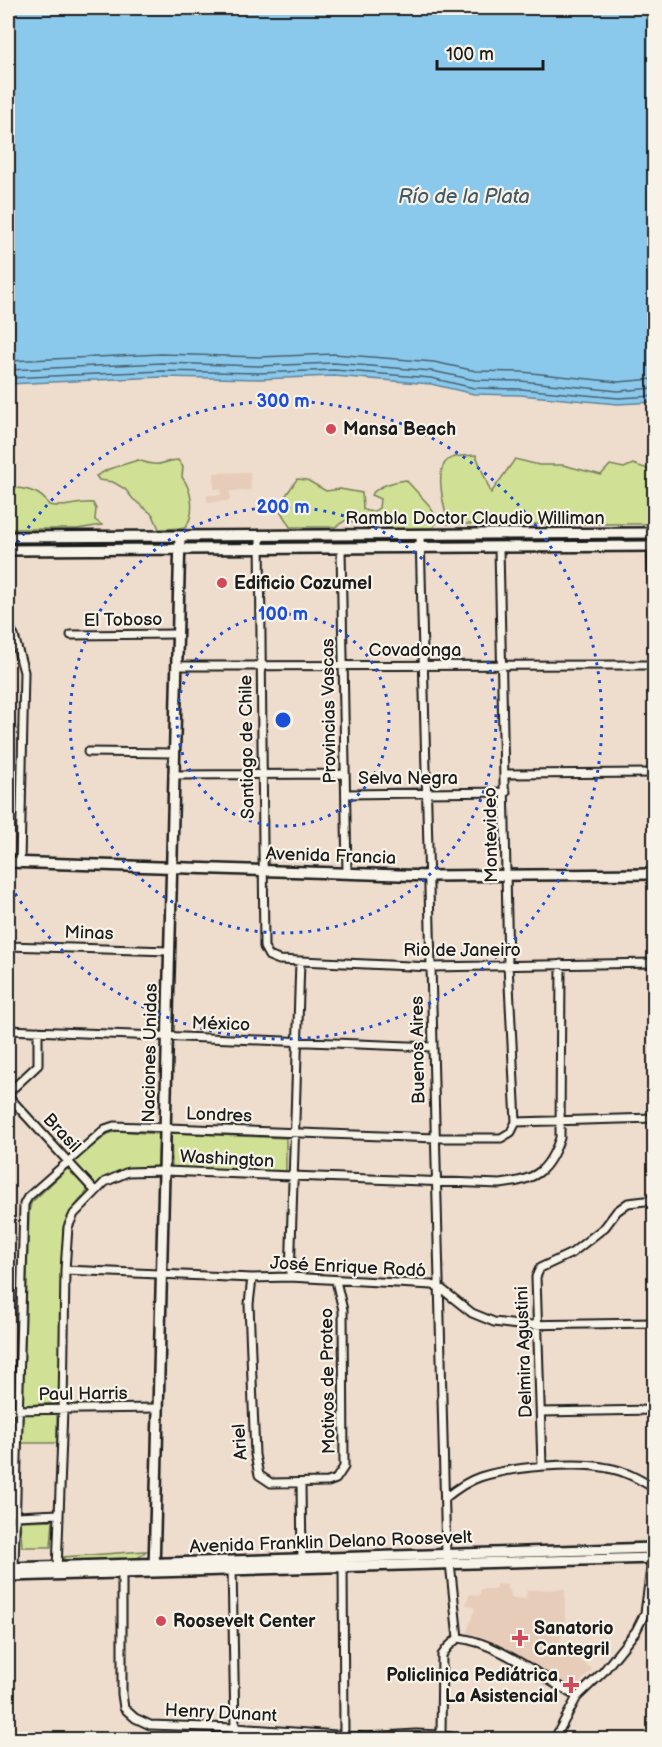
<svg xmlns="http://www.w3.org/2000/svg" width="662" height="1747" viewBox="0 0 662 1747" font-family="'Balsamiq Sans',sans-serif">
	<style>
		.built { fill: #e7ccb9 }
		.green { fill: #d0e094; stroke: #767e58; stroke-width: 1.5 }
		.water { fill: #8bc9ec; stroke: #5f8499; stroke-width: 1.5 }
		.lines { fill: none; stroke-linecap: round; stroke-linejoin: round }
		.shore { stroke: #48616f; stroke-width: 1.5 }
		.street-casing { stroke: #1c1c1c; stroke-width: 11 }
		.secondary-casing { stroke: #1c1c1c; stroke-width: 14 }
		.street { stroke: #f7f3e8; stroke-width: 7 }
		.secondary { stroke: #f7f3e8; stroke-width: 9 }
		.ring { fill: none; stroke: #1d4ed8; stroke-width: 3; stroke-dasharray: 3 6 }
		.poi-dot { fill: #d1495b; stroke: #f7f3e8; stroke-width: 2 }
		.labels { text-anchor: middle; dominant-baseline: central; stroke-width: 4.5; stroke-linejoin: round; paint-order: stroke }
		.poi-label { font-size: 18px; font-weight: bold; fill: #1c1c1c; stroke: #f7f3e8; text-anchor: start }
		.street-label { font-size: 18px; fill: #1c1c1c; stroke: #f7f3e8 }
		.water-label { font-size: 20px; font-style: italic; fill: #435965; stroke: #f7f3e8 }
		.centre { fill: #1d4ed8; stroke: #f7f3e8; stroke-width: 3 }
		.ring-label { font-size: 18px; text-anchor: middle; font-weight: bold; fill: #1d4ed8; stroke: #f7f3e8; stroke-width: 4.5; stroke-linejoin: round; paint-order: stroke }
	</style>
	<rect width="100%" height="100%" fill="#eedccc"/>
	<filter id="ink" filterUnits="userSpaceOnUse"><feTurbulence type="fractalNoise" baseFrequency=".0167" numOctaves="2"/><feDisplacementMap in="SourceGraphic" scale="12" xChannelSelector="R" yChannelSelector="G"/><feConvolveMatrix kernelMatrix="1 2 1 2 8 2 1 2 1" color-interpolation-filters="sRGB"/></filter>
	<g filter="url(#ink)">
		<path class="built" d="M250,472L251,490L230,491V501L207,502V495H221V489H214V473Z
			M496,1584L507,1585V1589L510,1590L511,1598L526,1599L527,1590L565,1589V1621L559,1644L592,1669L572,1692L523,1659L467,1632L475,1608L466,1604L470,1594L479,1596L481,1589H496Z"/>
		<path class="green" d="M476,455L491,493L515,459L539,465H563L601,475L610,465L624,468L633,464L654,471V524H448C445,509 433,470 448,460C454,455 468,456 476,455Z
			M138,460C146,463 156,466 163,463C169,462 171,460 178,460L183,467L182,477C192,490 196,514 185,528L159,529L153,515L133,499L125,489L113,482L99,480L96,476L109,469Z
			M297,479L307,480L326,491L340,489L362,493L363,509C369,513 374,512 379,508L380,499L371,495C379,485 393,482 406,480L429,505L438,520L433,528L391,529L375,521L370,527H364L346,520L335,527H290L278,507Z
			M8,487C22,488 41,490 49,505C64,509 78,501 93,503L96,509L95,520L102,525L77,529H8Z
			M636,538L643,541L430,542L437,539Z
			M267,540H404L410,542L267,545L265,541Z
			M8,541H164L166,543V545L8,547Z
			M117,1131L159,1134L158,1166C129,1167 120,1167 96,1185L73,1162L108,1134Z
			M171,1133L286,1138V1172L172,1167Z
			M68,1168L88,1190L71,1211L63,1229L60,1403L23,1405L29,1211L31,1203Z
			M23,1414H57V1443H22Z
			M53,1520L51,1547H22L20,1521Z
			M146,1551L137,1559L66,1562L63,1557Z"/>
		<path class="water" d="M8,8H654V402L618,404L520,395L474,394L431,384L334,376L260,379L162,377L8,384Z"/>
		<g class="lines">
			<path class="shore" d="M8,361L161,354L259,357L334,354L434,362L476,371L522,372L618,382L654,379
				M8,370L162,363L259,366L334,363L432,371L475,380L521,381L618,391L654,388
				M8,378L162,371L259,373L334,370L431,378L474,388L521,389L618,398L654,396"/>
			<defs>
				<path id="street" d="M651,534L654,643
					M420,535L446,1555L450,1563L458,1638
					M260,536L264,947L269,956L279,960L431,967L654,963
					M499,548L508,965L516,1122
					M341,549L347,873
					M8,624L14,636L24,672L20,863
					M71,635L176,634
					M176,666L654,665
					M88,752L173,753
					M505,774L654,773
					M173,775L345,774
					M346,794L506,792
					M8,946L169,951
					M8,1030L433,1047
					M8,1093L38,1065V1031
					M8,1096L95,1191
					M65,1270L252,1278L290,1277L432,1285L439,1287L472,1313L494,1322L518,1325L654,1323
					M290,1277L300,961
					M252,1278L249,1304L255,1455L259,1475L271,1483L328,1482L336,1479L344,1467L343,1310L336,1281
					M8,1410L158,1408
					M541,1412L654,1410
					M542,1466L536,1277L540,1268L572,1253L605,1227L617,1211L628,1203L654,1200
					M301,1484L302,1562
					M445,1498C455,1490 468,1481 480,1477C511,1467 577,1461 608,1468C625,1471 639,1479 654,1488
					M16,1516L59,1514
					M343,1564L344,1735
					M14,1567L24,1204L28,1197L105,1129L114,1126L436,1138H501L511,1132L516,1122L654,1118
					M57,1570L63,1409L65,1270L68,1227L74,1214L105,1182L128,1172L164,1171L500,1184C536,1180 548,1172 560,1138L561,964
					M122,1570V1694L124,1708L135,1718L150,1725L235,1728L366,1737L416,1734L441,1735L465,1740
					M458,1638C495,1641 543,1678 577,1697
					M441,1735L442,1655L448,1647L458,1638
					M229,1740L235,1728L232,1567
					M554,1740L577,1697L603,1672L636,1631L645,1613L651,1568L649,1554"/>
				<path id="secondary" d="M8,537L654,533
					M8,550L654,546
					M8,862L429,876L654,874
					M8,1568L654,1548
					M154,1571L180,536
					M8,1576L654,1558"/>
			</defs>
			<use href="#street" class="street-casing"/>
			<use href="#secondary" class="secondary-casing"/>
			<use href="#street" class="street"/>
			<use href="#secondary" class="secondary"/>
		</g>
	</g>
	<g class="ring">
		<circle cx="283" cy="720" r="106"/>
		<circle cx="283" cy="720" r="213"/>
		<path d="M8 558A319 319 0 1 1 8 882"/>
	</g>
	<g class="poi-dot">
		<circle cx="331" cy="429" r="6"/>
		<circle cx="222" cy="583" r="6"/>
		<circle cx="161" cy="1621" r="6"/>
		<path d="M517 1629h6v6h6v6h-6v6h-6v-6h-6v-6h6z"/>
		<path d="M568 1676h6v6h6v6h-6v6h-6v-6h-6v-6h6z"/>
	</g>
	<g class="labels">
		<g class="poi-label">
			<text x="343" y="429">Mansa Beach</text>
			<text x="234" y="583">Edificio Cozumel</text>
			<text x="173" y="1621">Roosevelt Center</text>
			<text x="534" y="1628">Sanatorio<tspan x="534" dy="21">Cantegril</tspan></text>
			<text x="558" y="1675" text-anchor="end">Policlinica Pediátrica<tspan x="558" dy="21">La Asistencial</tspan></text>
		</g>
		<g class="street-label">
			<text x="475" y="518">Rambla Doctor Claudio Williman</text>
			<text transform="translate(123 620) rotate(-1)">El Toboso</text>
			<text x="415" y="650">Covadonga</text>
			<text transform="translate(329 711) rotate(-91)">Provincias Vascas</text>
			<text transform="translate(247 747) rotate(-91)">Santiago de Chile</text>
			<text x="408" y="778">Selva Negra</text>
			<text transform="translate(491 835) rotate(-91)">Montevideo</text>
			<text transform="translate(331 856) rotate(2)">Avenida Francia</text>
			<text transform="translate(89 933) rotate(2)">Minas</text>
			<text x="462" y="950">Rio de Janeiro</text>
			<text transform="translate(221 1024) rotate(2)">México</text>
			<text transform="translate(418 1050) rotate(-91)">Buenos Aires</text>
			<text transform="translate(150 1053) rotate(-89)">Naciones Unidas</text>
			<text transform="translate(219 1115) rotate(2)">Londres</text>
			<text transform="translate(62 1133) rotate(47)">Brasil</text>
			<text transform="translate(227 1159) rotate(3)">Washington</text>
			<text transform="translate(348 1267) rotate(3)">José Enrique Rodó</text>
			<text transform="translate(524 1352) rotate(-92)">Delmira Agustini</text>
			<text transform="translate(328 1381) rotate(-91)">Motivos de Proteo</text>
			<text transform="translate(83 1394) rotate(-1)">Paul Harris</text>
			<text transform="translate(240 1442) rotate(-94)">Ariel</text>
			<text transform="translate(331 1542) rotate(-2)">Avenida Franklin Delano Roosevelt</text>
			<text transform="translate(221 1713) rotate(3)">Henry Dunant</text>
		</g>
		<g class="water-label">
			<text x="464" y="197">Río de la Plata</text>
		</g>
	</g>
	<circle cx="283" cy="720" r="9" class="centre"/>
	<g class="ring-label">
		<text x="283" y="407">300 m</text>
		<text x="283" y="513">200 m</text>
		<text x="283" y="620">100 m</text>
	</g>
	<rect width="662" height="1747" fill="none" stroke="#f7f3e8" stroke-width="30"/>
	<rect x="15" y="15" width="632" height="1717" fill="none" stroke="#1c1c1c" stroke-width="2" filter="url(#ink)"/>
	<path d="M437 60v9h106v-9" fill="none" stroke="#1c1c1c" stroke-width="3"/>
	<text x="446" y="60" font-size="18" fill="#1c1c1c" stroke="#f7f3e8" stroke-width="4.5" paint-order="stroke">100 m</text>
</svg>
